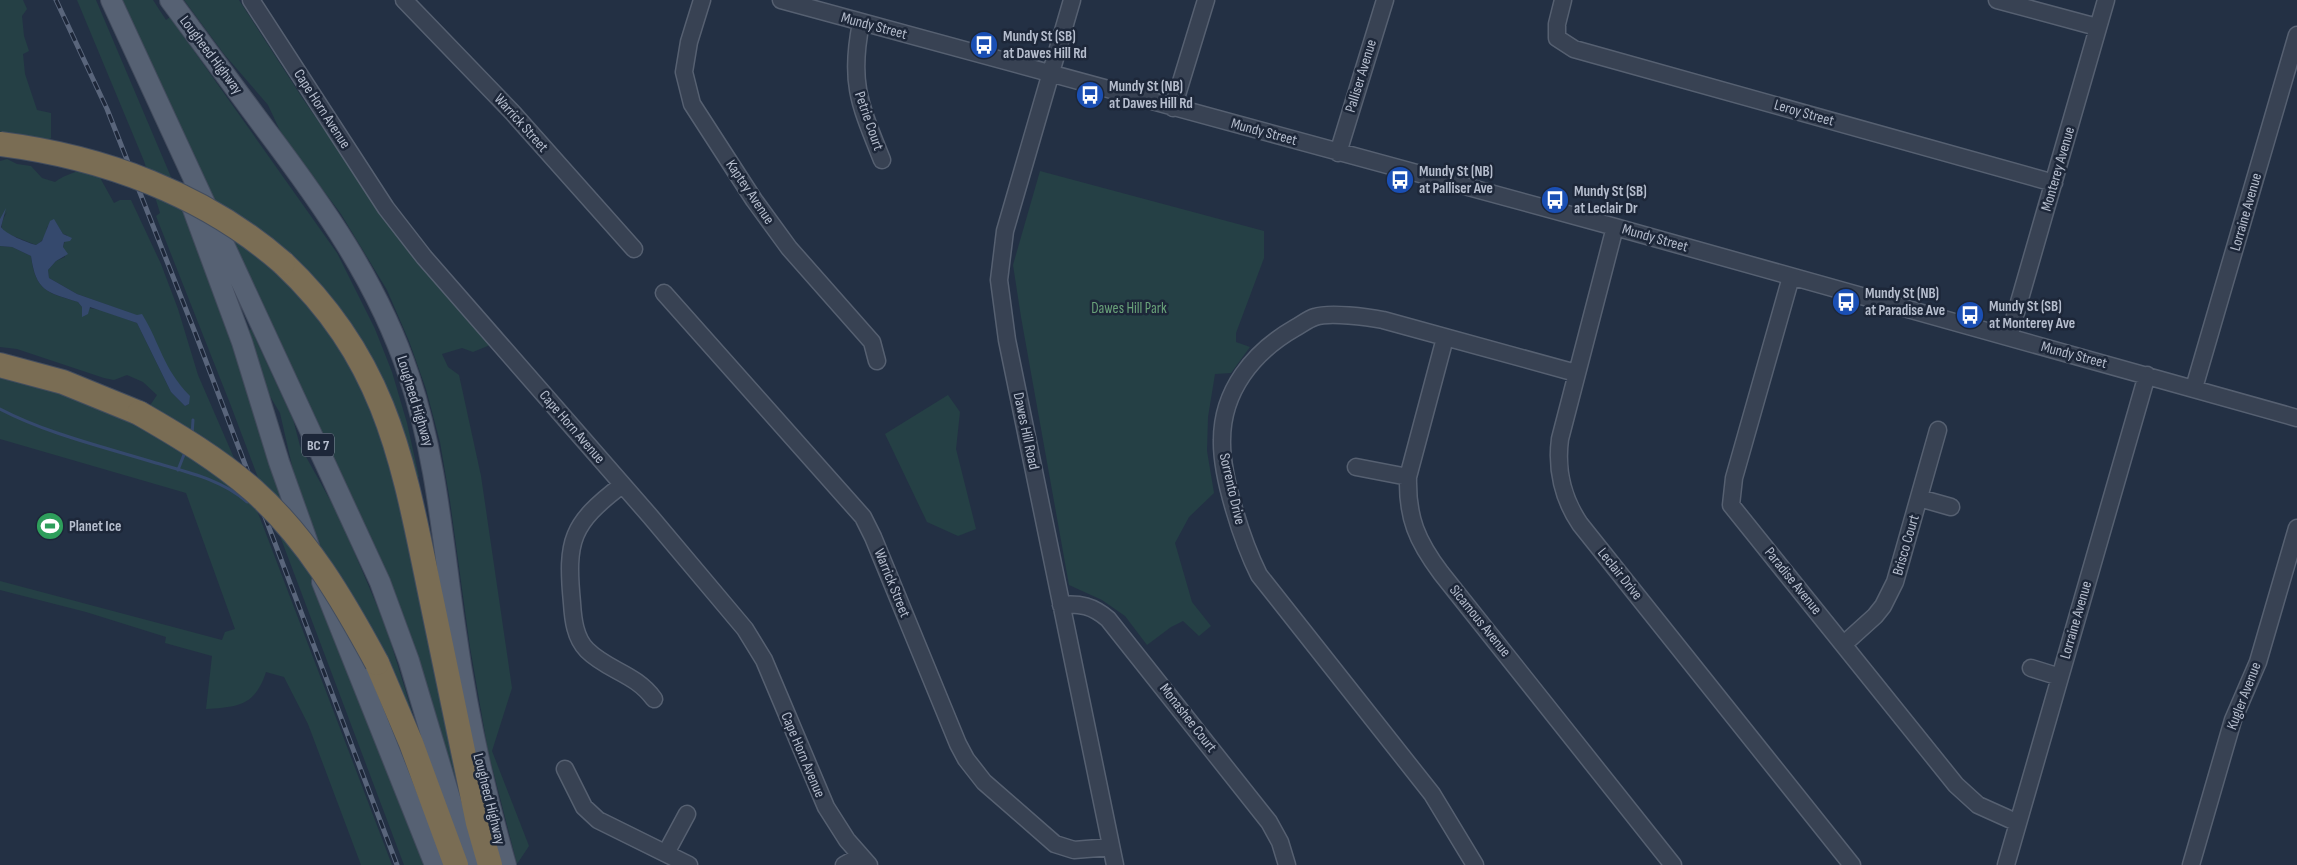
<svg xmlns="http://www.w3.org/2000/svg" width="2297" height="865" viewBox="0 0 2297 865" font-family="'Sofia Sans Condensed',sans-serif">
	<style>
		.green { fill: #254045 }
		.water { fill: #35496d }
		.lines { fill: none; stroke-linecap: round; stroke-linejoin: round }
		.stream { stroke: #35496d; stroke-width: 3 }
		.minor-casing { stroke: #566071; stroke-width: 19 }
		.major-casing { stroke: #424b5d; stroke-width: 22 }
		.highway-casing { stroke: #434d5e; stroke-width: 26 }
		.minor { stroke: #384253; stroke-width: 16 }
		.major { stroke: #566173; stroke-width: 20 }
		.highway { stroke: #7a6d54; stroke-width: 24 }
		.rail-casing { stroke: #59657b; stroke-width: 5 }
		.rail { stroke: #1d2739; stroke-width: 3; stroke-dasharray: 9; stroke-linecap: butt }
		.highway-bridge-casing { stroke: #434d5e; stroke-width: 26; stroke-linecap: butt }
		.highway-bridge { stroke: #7a6d54; stroke-width: 24 }
		.labels { text-anchor: middle; dominant-baseline: central; stroke-width: 5; stroke-linejoin: round; paint-order: stroke }
		.shield { fill: #1d2739; stroke: #8790a1; stroke-width: 1 }
		.shield-label { font-size: 14px; font-weight: bold; fill: #b5bdcd }
		.street-label { font-size: 15px; fill: #b5bdcd; stroke: #1d2739 }
		.poi-label { font-size: 15px; font-weight: bold; fill: #b5bdcd; stroke: #1d2739; text-anchor: start }
		.park-label { font-size: 15px; fill: #69a179; stroke: #1d2739 }
	</style>
	<rect width="100%" height="100%" fill="#233044"/>
	<path class="green" d="M0,0H23L27,9L22,16L24,36L29,51L23,54L25,74L37,110L51,113V138L45,145L0,138Z
		M77,0H96L171,177L426,865H404L231,406L156,216L160,213L144,161Z
		M120,0H153L166,20L170,17L337,253L375,329L392,372L407,423L419,477L417,478L329,329L371,405L397,481L472,834L447,760Z
		M184,0H239L303,99L361,183L490,345L473,352L462,348L442,354L448,367L459,375L481,476L512,688L492,751L529,846L517,864L488,751L470,647L450,501L440,442L426,389L409,341L387,290L341,214L282,135L268,105L224,54Z
		M7,159L17,164L31,166L42,178L55,182C65,174 81,171 93,165L114,203L120,200H131L161,264L178,309L198,375L260,518L392,865H361L308,724L284,677L266,672C255,706 238,707 206,709L212,656L165,643L166,637L86,612L0,590V581L222,640L225,632L235,629L186,493L0,439V376C48,387 93,403 137,425L157,395L143,382L127,375L114,380L104,378L17,349L0,347V246L12,247L31,256C35,290 47,293 78,302L82,307L102,310L137,323L171,392L185,406L189,404C185,388 171,376 163,361C156,347 150,332 144,318L77,294L49,278L48,270L56,261L65,257L63,247L67,235L63,234L54,220L47,227C46,236 43,241 36,245L3,232C0,224 3,219 7,212L0,219V161Z
		M1040,171L1264,231V258L1236,333V342L1250,347L1231,373L1215,374L1208,417L1207,451L1214,493L1189,517L1175,543L1192,602L1211,626L1199,636L1183,621L1171,627L1147,645L1125,616L1102,600L1069,585L1021,317L1013,265Z
		M251,329L293,419L300,446L339,516L386,627L443,813L384,708L429,835L298,492L280,413L265,388L246,331Z
		M948,395L960,412L956,449L976,529L958,536L927,522L885,434Z"/>
	<path class="water" d="M6,208L1,227C5,234 28,243 36,245L42,241L50,221L54,219L63,234L72,238L70,241L64,242L63,247L68,254L56,261L48,270L49,278L77,294L137,315L142,314C161,345 162,367 190,396L189,404L185,406L171,392L137,323L90,307L88,314L82,317V307L78,302C46,292 36,291 31,256L12,247L0,246V219Z"/>
	<g class="lines">
		<path class="stream" d="M0,409C48,434 104,447 156,463C187,472 223,480 247,502
			M192,435L193,420
			M178,470L185,452"/>
		<defs>
			<path id="minor" d="M251,0L386,208L424,257L650,516L745,629L764,660L826,807L847,840L869,865
				M404,0L513,113L634,249
				M702,0L689,42L684,72L692,104L754,200L789,248L872,342L877,361
				M781,0L1615,227L2297,418
				M1072,0L1005,231L999,280L1007,340L1115,865
				M1563,0L1557,24V38L1574,49L2054,183
				M1997,0L2097,27
				M861,23C849,83 860,105 882,160
				M1173,108L1206,0
				M1338,153L1385,0
				M1615,227L1560,439C1556,469 1563,499 1580,524L1852,865
				M1791,277L1734,478L1731,505L1956,785L1978,805L2018,823
				M664,293L863,517L873,537L958,744L966,759L984,782L1055,844L1074,850L1111,847
				M2009,337L2106,0
				M1445,338L1408,477C1407,518 1417,541 1441,573L1673,865
				M2194,388L2297,35
				M1356,467L1408,477
				M622,485C571,524 566,540 572,603C573,619 575,638 587,650C608,671 635,673 654,699
				M1919,498L1951,507
				M1061,605C1080,603 1093,606 1108,619L1269,822L1280,842L1287,865
				M1844,644L1875,616L1883,606L1895,582L1938,430
				M2031,668L2060,677
				M565,769L584,807L598,820L689,865
				M666,853L687,814
				M844,865L860,856
				M1475,865L1432,794L1259,575C1243,543 1221,477 1222,440C1222,391 1253,352 1295,328C1301,325 1308,319 1315,317C1329,312 1368,317 1383,320L1576,373
				M2006,865L2147,375
				M2191,865L2233,720L2258,662L2297,528"/>
			<path id="major" d="M111,0L380,582L409,661L470,865
				M170,0C201,42 232,84 263,126C322,204 378,282 409,376C437,459 443,546 456,633C467,711 484,789 506,865
				M187,193L242,342L279,462L309,546
				M322,582L435,865"/>
			<path id="highway" d="M283,263C388,362 403,463 431,597C447,673 463,748 478,823L490,865
				M0,365L63,382L139,413
				M377,663L411,743L456,865"/>
		</defs>
		<use href="#minor" class="minor-casing"/>
		<use href="#major" class="major-casing"/>
		<use href="#highway" class="highway-casing"/>
		<use href="#minor" class="minor"/>
		<use href="#major" class="major"/>
		<use href="#highway" class="highway"/>
		<defs>
			<path id="rail" d="M56,0L107,109L196,335L397,865"/>
		</defs>
		<use href="#rail" class="rail-casing"/>
		<use href="#rail" class="rail"/>
		<defs>
			<path id="highway-bridge" d="M0,144C103,157 204,194 283,263
				M139,413C179,436 219,460 253,490C307,538 343,600 377,663"/>
		</defs>
		<use href="#highway-bridge" class="highway-bridge-casing"/>
		<use href="#highway-bridge" class="highway-bridge"/>
	</g>
	<defs>
		<symbol id="bus-disc" viewBox="-11 -11 22 22"><circle r="9.5" fill="#1a4fb4" stroke="#1d2739"/><path d="M-5-6H5V4H4V6H2V4H-2V6H-4V4H-5ZM-3.5-4V0h7V-4ZM-3.5 1.2v1.5H-2V1.2ZM2 1.2v1.5H3.5V1.2Z" fill="#fff"/></symbol>
		<symbol id="stadium-disc" viewBox="-11 -11 22 22"><circle r="9.5" fill="#2e9e5b" stroke="#1d2739"/><path d="M0-5a6.5 5 0 1 0 0 10a6.5 5 0 1 0 0-10ZM-3.5-1.8h7v3.6h-7Z" fill="#fff"/></symbol>
	</defs>
	<g fill-rule="evenodd">
		<use href="#bus-disc" x="968" y="29" width="32" height="32"/>
		<use href="#bus-disc" x="1074" y="79" width="32" height="32"/>
		<use href="#bus-disc" x="1384" y="164" width="32" height="32"/>
		<use href="#bus-disc" x="1539" y="184" width="32" height="32"/>
		<use href="#bus-disc" x="1830" y="286" width="32" height="32"/>
		<use href="#bus-disc" x="1954" y="299" width="32" height="32"/>
		<use href="#stadium-disc" x="34" y="510" width="32" height="32"/>
	</g>
	<g class="labels">
		<rect class="shield" x="302" y="433.5" width="32" height="23" rx="4"/>
		<g class="shield-label">
			<text x="318" y="445">BC 7</text>
		</g>
		<g class="street-label">
			<text transform="translate(874 26) rotate(15)">Mundy Street</text>
			<text transform="translate(211 55) rotate(53)">Lougheed Highway</text>
			<text transform="translate(1361 76) rotate(-73)">Palliser Avenue</text>
			<text transform="translate(322 109) rotate(57)">Cape Horn Avenue</text>
			<text transform="translate(1804 113) rotate(16)">Leroy Street</text>
			<text transform="translate(869 121) rotate(71)">Petrie Court</text>
			<text transform="translate(521 123) rotate(48)">Warrick Street</text>
			<text transform="translate(1264 132) rotate(15)">Mundy Street</text>
			<text transform="translate(2058 169) rotate(-74)">Monterey Avenue</text>
			<text transform="translate(750 192) rotate(56)">Kaptey Avenue</text>
			<text transform="translate(2246 212) rotate(-74)">Lorraine Avenue</text>
			<text transform="translate(1655 238) rotate(16)">Mundy Street</text>
			<text transform="translate(2074 355) rotate(15)">Mundy Street</text>
			<text transform="translate(415 401) rotate(73)">Lougheed Highway</text>
			<text transform="translate(572 427) rotate(49)">Cape Horn Avenue</text>
			<text transform="translate(1026 431) rotate(78)">Dawes Hill Road</text>
			<text transform="translate(1232 489) rotate(77)">Sorrento Drive</text>
			<text transform="translate(1906 545) rotate(-74)">Brisco Court</text>
			<text transform="translate(1620 574) rotate(51)">Leclair Drive</text>
			<text transform="translate(1793 581) rotate(51)">Paradise Avenue</text>
			<text transform="translate(892 583) rotate(68)">Warrick Street</text>
			<text transform="translate(2076 620) rotate(-74)">Lorraine Avenue</text>
			<text transform="translate(1480 621) rotate(51)">Sicamous Avenue</text>
			<text transform="translate(2244 696) rotate(-69)">Kugler Avenue</text>
			<text transform="translate(1188 718) rotate(52)">Monashee Court</text>
			<text transform="translate(803 755) rotate(67)">Cape Horn Avenue</text>
			<text transform="translate(489 799) rotate(76)">Lougheed Highway</text>
		</g>
		<g class="poi-label">
			<text x="1003" y="36">Mundy St (SB)<tspan x="1003" dy="17">at Dawes Hill Rd</tspan></text>
			<text x="1109" y="86">Mundy St (NB)<tspan x="1109" dy="17">at Dawes Hill Rd</tspan></text>
			<text x="1419" y="171">Mundy St (NB)<tspan x="1419" dy="17">at Palliser Ave</tspan></text>
			<text x="1574" y="191">Mundy St (SB)<tspan x="1574" dy="17">at Leclair Dr</tspan></text>
			<text x="1865" y="293">Mundy St (NB)<tspan x="1865" dy="17">at Paradise Ave</tspan></text>
			<text x="1989" y="306">Mundy St (SB)<tspan x="1989" dy="17">at Monterey Ave</tspan></text>
			<text x="69" y="526">Planet Ice</text>
		</g>
		<g class="park-label">
			<text x="1129" y="308">Dawes Hill Park</text>
		</g>
	</g>
</svg>
